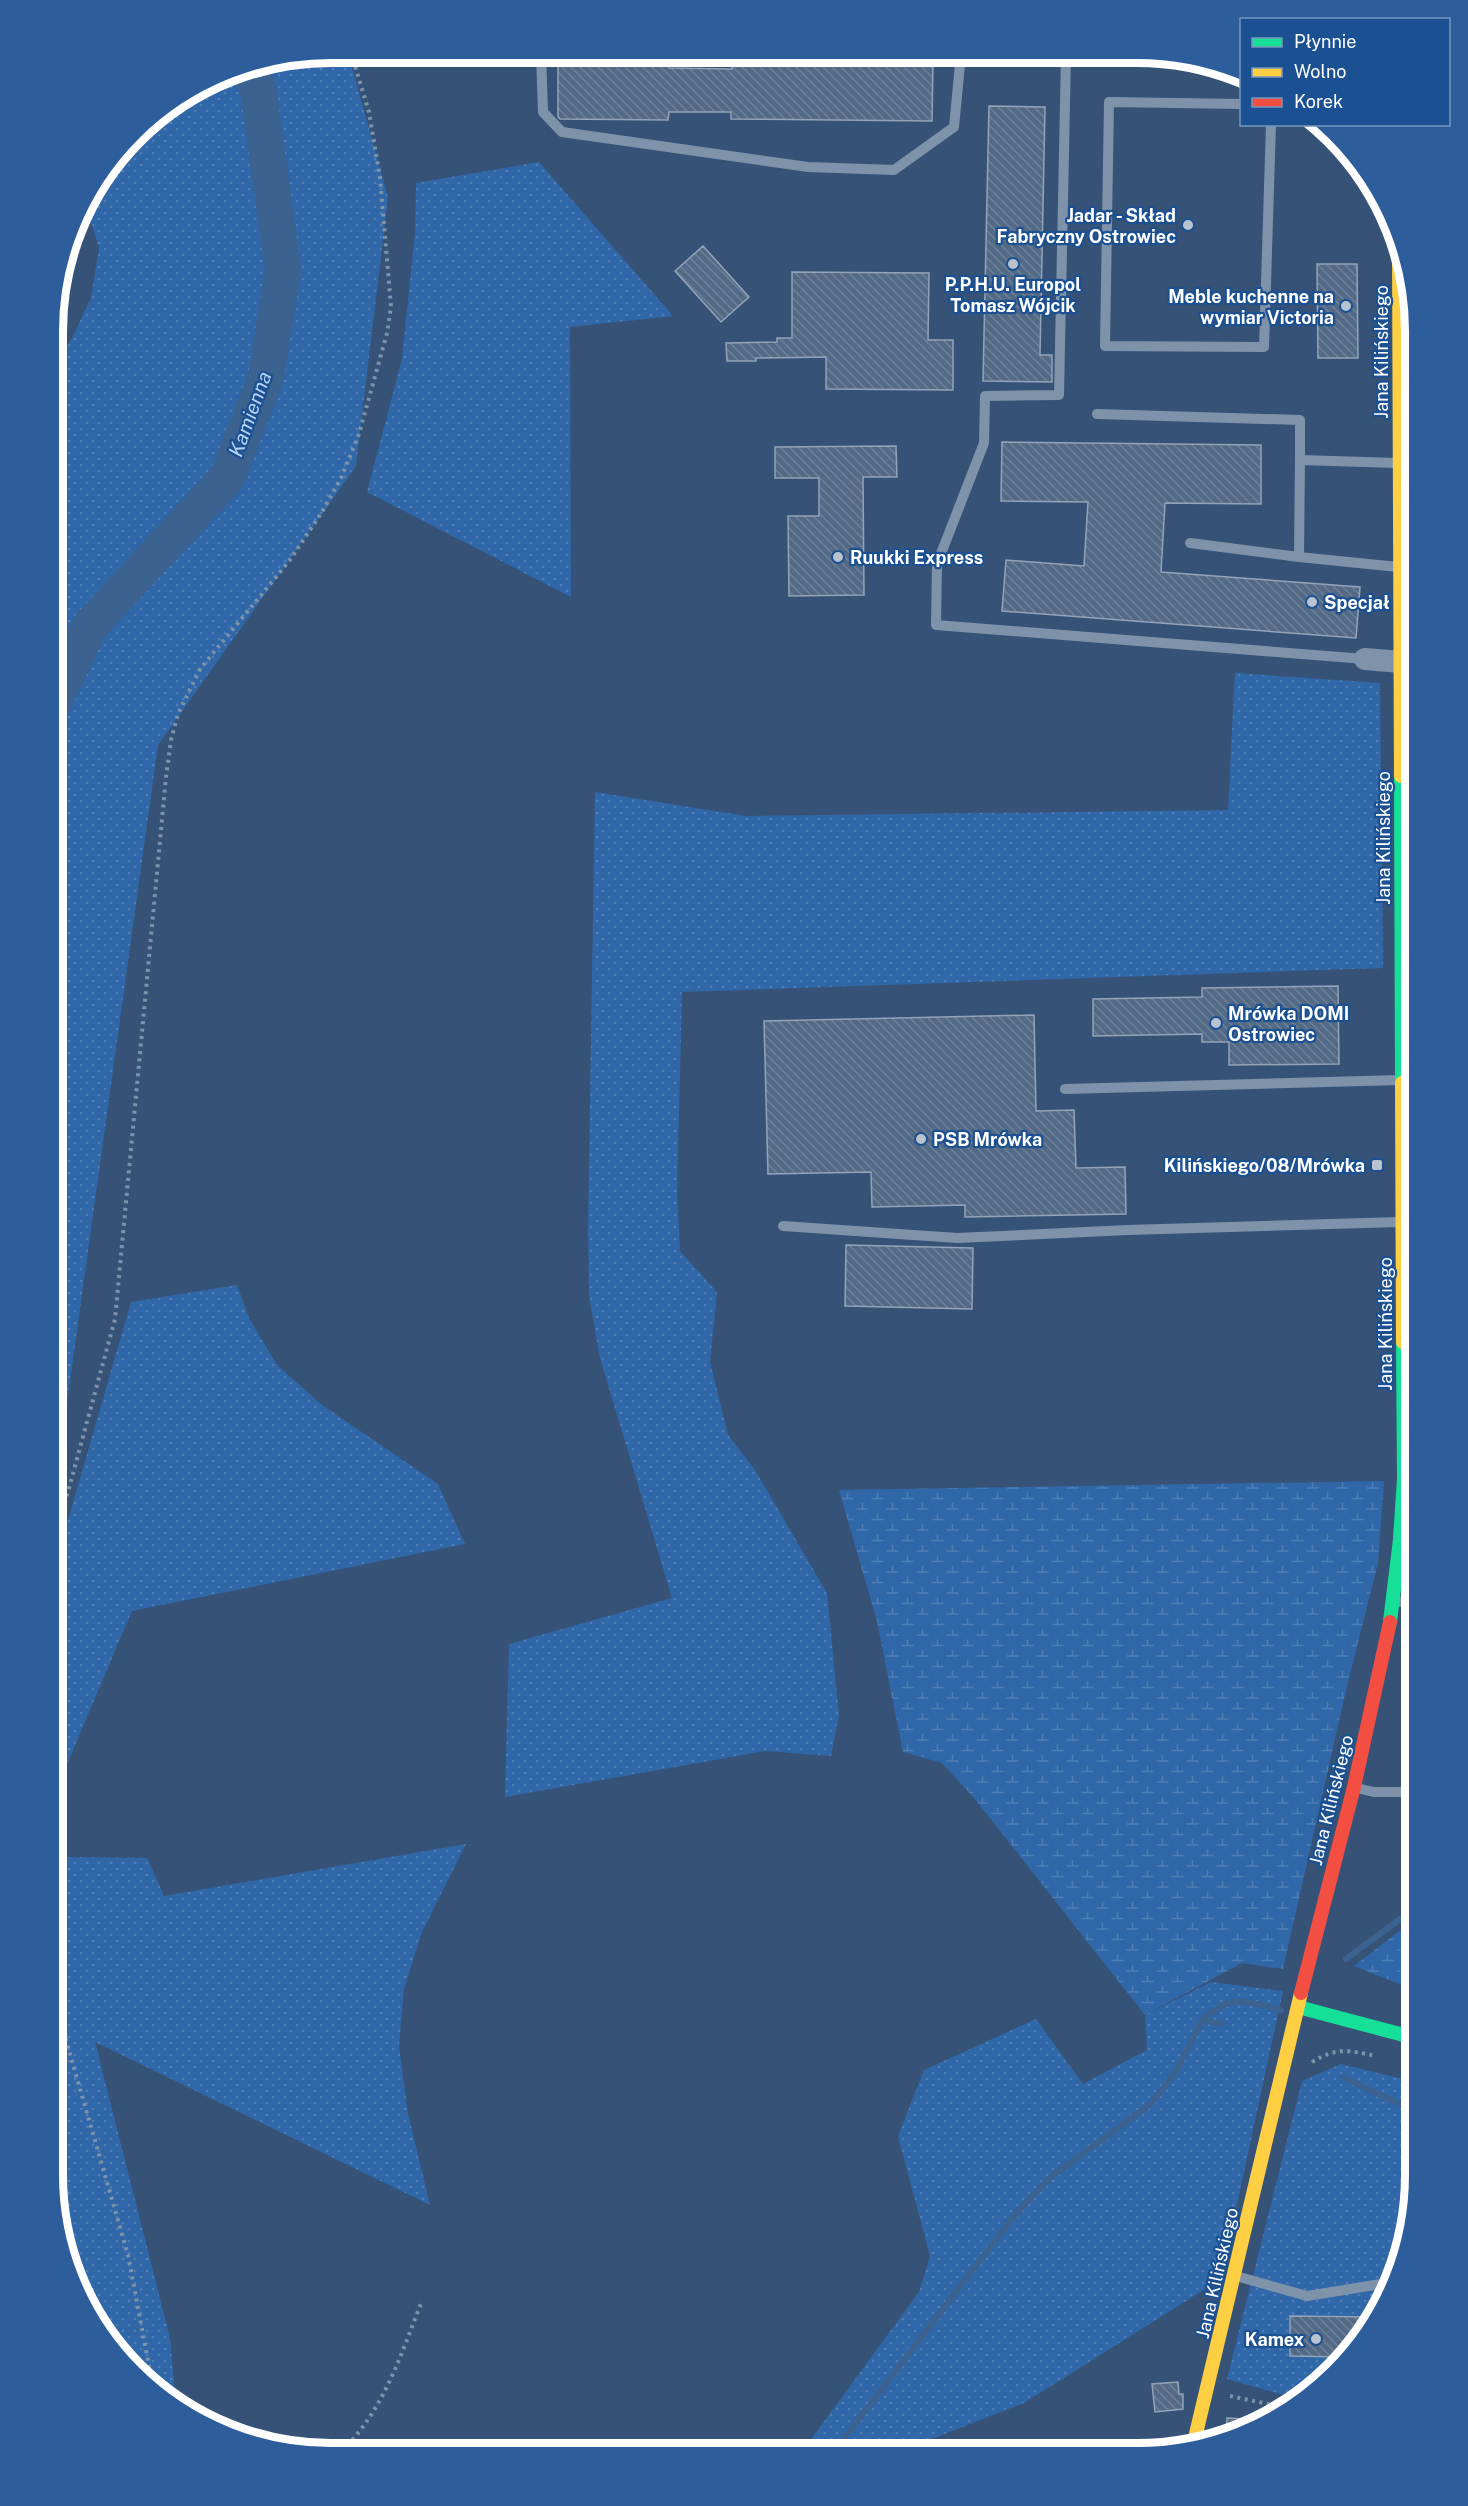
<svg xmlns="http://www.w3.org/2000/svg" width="1468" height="2506" viewBox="0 0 1468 2506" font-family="'Public Sans',sans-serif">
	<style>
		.grass { fill: url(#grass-dots) }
		.wetland { fill: url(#wetland-marsh) }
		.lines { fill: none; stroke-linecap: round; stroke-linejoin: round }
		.stream { stroke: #3c6290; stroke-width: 6 }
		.river { stroke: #3c6290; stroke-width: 36 }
		.building { fill: url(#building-back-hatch); stroke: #93a3b8; stroke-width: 1.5 }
		.path { stroke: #7e93aa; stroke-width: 4; stroke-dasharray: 3 4.5; stroke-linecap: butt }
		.lane { stroke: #7e93aa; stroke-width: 10 }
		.street { stroke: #7e93aa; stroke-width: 22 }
		.fast { stroke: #16e098; stroke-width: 14 }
		.slow { stroke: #ffcf43; stroke-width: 14 }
		.jam { stroke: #f24e42; stroke-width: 14 }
		.poi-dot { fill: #b9c3cf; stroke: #1b5092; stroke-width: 2 }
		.labels { text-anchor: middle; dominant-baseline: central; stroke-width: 4.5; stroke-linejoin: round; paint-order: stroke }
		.poi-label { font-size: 18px; font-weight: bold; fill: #fff; stroke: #1b5092; text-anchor: end }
		.street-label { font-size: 18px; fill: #fff; stroke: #1b5092 }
		.water-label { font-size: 20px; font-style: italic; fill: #b8d4f6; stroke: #1b5092 }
		.rim { fill: none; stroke: #fff; stroke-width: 8 }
	</style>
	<defs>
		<pattern id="grass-dots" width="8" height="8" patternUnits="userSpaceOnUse" patternTransform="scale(1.5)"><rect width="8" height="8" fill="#2f67a8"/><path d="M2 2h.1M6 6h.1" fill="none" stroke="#4e7eb5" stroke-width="1.8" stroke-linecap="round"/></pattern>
		<pattern id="wetland-marsh" width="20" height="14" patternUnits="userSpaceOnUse" patternTransform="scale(1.5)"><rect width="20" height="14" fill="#2f67a8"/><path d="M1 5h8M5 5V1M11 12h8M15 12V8" fill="none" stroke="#4e7eb5"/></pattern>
		<pattern id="building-back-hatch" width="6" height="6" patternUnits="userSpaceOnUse" patternTransform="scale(1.5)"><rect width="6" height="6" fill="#536a86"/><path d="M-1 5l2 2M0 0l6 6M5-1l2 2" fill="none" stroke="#6d8098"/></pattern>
	</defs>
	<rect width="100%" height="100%" fill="#365377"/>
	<path class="grass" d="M331,53H348L388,197L356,466L158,745L53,1504L55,365L71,340L91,298L99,248L85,203L147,122L225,74Z
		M539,162L673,316L570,327L571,597L367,492L402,359L415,233L416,183Z
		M1235,673L1380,683L1383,968L682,992L677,1191L680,1251L717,1292L710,1361L728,1435L755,1470L827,1593L839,1715L831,1756L766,1751L505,1797L509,1644L672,1598L600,1358L589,1296L588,1228L595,792L746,816L1228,810Z
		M237,1285L249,1318L277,1365L322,1405L438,1484L465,1544L132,1611L53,1797V1572L131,1302Z
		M466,1844L422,1932L404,1989L399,2046L408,2114L430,2205L95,2042L170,2338L176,2404L161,2396L110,2344L74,2281L53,2175V1847L55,1857L147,1858L164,1896Z
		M1211,1982L1283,1991L1221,2279L1024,2403L896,2453H801L919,2292L930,2256L898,2136L924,2070L1036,2019L1083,2084L1147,2050L1145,2015Z
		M1341,2064L1415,2082V2193L1401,2265L1358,2344L1306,2396L1293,2403L1294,2398L1227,2379L1302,2081Z"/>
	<path class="wetland" d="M1384,1481L1378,1563L1347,1686L1283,1969L1242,1963L1145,2015L974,1798L942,1763L903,1752L877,1621L839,1490Z
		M1415,1919V1990L1354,1966Z"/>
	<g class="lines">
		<path class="stream" d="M1346,1959L1415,1908
			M1202,2020C1233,1993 1244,2001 1281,2010
			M1344,2078L1415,2111
			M833,2453L1014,2216L1051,2177L1152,2103L1178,2068L1202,2020L1222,2024"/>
		<path class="river" d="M54,702L90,626L227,478L266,377L283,270L258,88L248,69"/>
	</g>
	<path class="building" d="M732,60L933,62L932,121L731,119V112H669L668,120L560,119L558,117V61L669,62V68L732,69Z
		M989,106L1045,107L1040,355H1052V382L983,381Z
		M703,246L749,297L721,322L675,271Z
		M1317,264H1357L1358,358H1318Z
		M792,272L929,273L928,340H953V390L826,389V357L756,358V361H727L726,343L777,342V338H792Z
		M1002,442L1261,445V504L1165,503L1161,572L1360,587L1356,638L1002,611L1006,560L1084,566L1088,502L1001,501Z
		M896,446L897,477H863L864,595L789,596L788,516H819V478H775V447Z
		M1338,986L1339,1064L1229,1065V1042H1202V1034L1093,1036V999L1202,997V988Z
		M1034,1015L1036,1111L1074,1110L1076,1168L1125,1167L1126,1214L965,1217V1205L872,1207L871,1172L768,1174L764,1021Z
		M846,1245L973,1248L972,1309L845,1306Z
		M1290,2316L1373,2317L1358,2344L1345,2357L1290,2356Z
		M1178,2382L1179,2394H1183V2409L1155,2412L1152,2384Z
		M1227,2418L1265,2420L1243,2432L1226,2436Z"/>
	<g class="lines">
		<path class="path" d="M53,1547L115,1319L166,777L171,740L178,714L200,669L290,560L322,512L341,478L359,434L387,333L391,307L380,178L369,112L351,53
			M53,1995L128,2255L153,2387
			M1312,2062C1338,2047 1347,2050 1376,2056
			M1230,2396L1278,2406L1288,2407
			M342,2451C385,2408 400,2356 422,2301"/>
		<path class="lane" d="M541,53L543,112L562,132L808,167L894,170L954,127L961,54
			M1066,55L1059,395L985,396L984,443L937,564L936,625L1365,659
			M1242,104L1109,102L1105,346L1264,347L1271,124
			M1097,414L1300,420V460
			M1397,463L1300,460L1299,557L1398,567
			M1190,543L1299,557
			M1065,1089L1401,1080
			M783,1226L957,1238L1128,1230L1400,1222
			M1394,1601L1415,1603
			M1357,1788L1374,1792H1415
			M1236,2276L1307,2296L1381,2284"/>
		<path class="street" d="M1365,659L1401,662"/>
		<path class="fast" d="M1401,776L1402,1083
			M1390,1622L1400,1539L1404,1479L1403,1342
			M1298,2007L1415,2038"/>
		<path class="slow" d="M1399,249L1401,776
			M1402,1083L1403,1342
			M1194,2442L1301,1993"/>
		<path class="jam" d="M1301,1993L1354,1787L1390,1622"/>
	</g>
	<g class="poi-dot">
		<circle cx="1188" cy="225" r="6"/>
		<circle cx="1013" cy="264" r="6"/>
		<circle cx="1346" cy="306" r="6"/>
		<circle cx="838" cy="557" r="6"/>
		<circle cx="1312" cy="602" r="6"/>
		<circle cx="1216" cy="1023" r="6"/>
		<circle cx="921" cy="1139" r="6"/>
		<rect x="1371" y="1159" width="12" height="12" rx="3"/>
		<circle cx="1316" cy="2339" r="6"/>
	</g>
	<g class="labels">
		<g class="poi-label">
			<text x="1176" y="215">Jadar - Skład<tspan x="1176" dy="21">Fabryczny Ostrowiec</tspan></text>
			<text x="1013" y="284" text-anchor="middle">P.P.H.U. Europol<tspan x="1013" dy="21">Tomasz Wójcik</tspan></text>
			<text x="1334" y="296">Meble kuchenne na<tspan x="1334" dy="21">wymiar Victoria</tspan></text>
			<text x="850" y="557" text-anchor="start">Ruukki Express</text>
			<text x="1324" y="602" text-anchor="start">Specjał</text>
			<text x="1228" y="1013" text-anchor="start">Mrówka DOMI<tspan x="1228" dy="21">Ostrowiec</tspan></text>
			<text x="933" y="1139" text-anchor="start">PSB Mrówka</text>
			<text x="1365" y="1165">Kilińskiego/08/Mrówka</text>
			<text x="1304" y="2339">Kamex</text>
		</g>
		<g class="street-label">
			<text transform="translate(1381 352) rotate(-90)">Jana Kilińskiego</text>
			<text transform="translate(1383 838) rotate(-90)">Jana Kilińskiego</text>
			<text transform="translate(1385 1324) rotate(-90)">Jana Kilińskiego</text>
			<text transform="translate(1331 1800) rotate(-76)">Jana Kilińskiego</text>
			<text transform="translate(1217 2273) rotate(-77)">Jana Kilińskiego</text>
		</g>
		<g class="water-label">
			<text transform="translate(250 414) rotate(-70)">Kamienna</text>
		</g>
	</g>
	<path d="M0 0H1468V2506H0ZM331 63H1137A268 268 0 0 1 1405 331V2175A268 268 0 0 1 1137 2443H331A268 268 0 0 1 63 2175V331A268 268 0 0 1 331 63Z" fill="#2d5e9b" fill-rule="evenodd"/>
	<path class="rim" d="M331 63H1137A268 268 0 0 1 1405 331V2175A268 268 0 0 1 1137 2443H331A268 268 0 0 1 63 2175V331A268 268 0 0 1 331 63Z"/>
	<rect x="1240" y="18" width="210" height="108" fill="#1b5092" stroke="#7696be" stroke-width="1.5"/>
	<rect x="1252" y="38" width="30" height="9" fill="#16e098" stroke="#7696be" stroke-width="1.5"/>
	<text x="1294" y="48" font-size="18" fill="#ffffff">Płynnie</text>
	<rect x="1252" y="68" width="30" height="9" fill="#ffcf43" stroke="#7696be" stroke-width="1.5"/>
	<text x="1294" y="78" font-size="18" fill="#ffffff">Wolno</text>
	<rect x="1252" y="98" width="30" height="9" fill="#f24e42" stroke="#7696be" stroke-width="1.5"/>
	<text x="1294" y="108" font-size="18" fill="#ffffff">Korek</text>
</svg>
